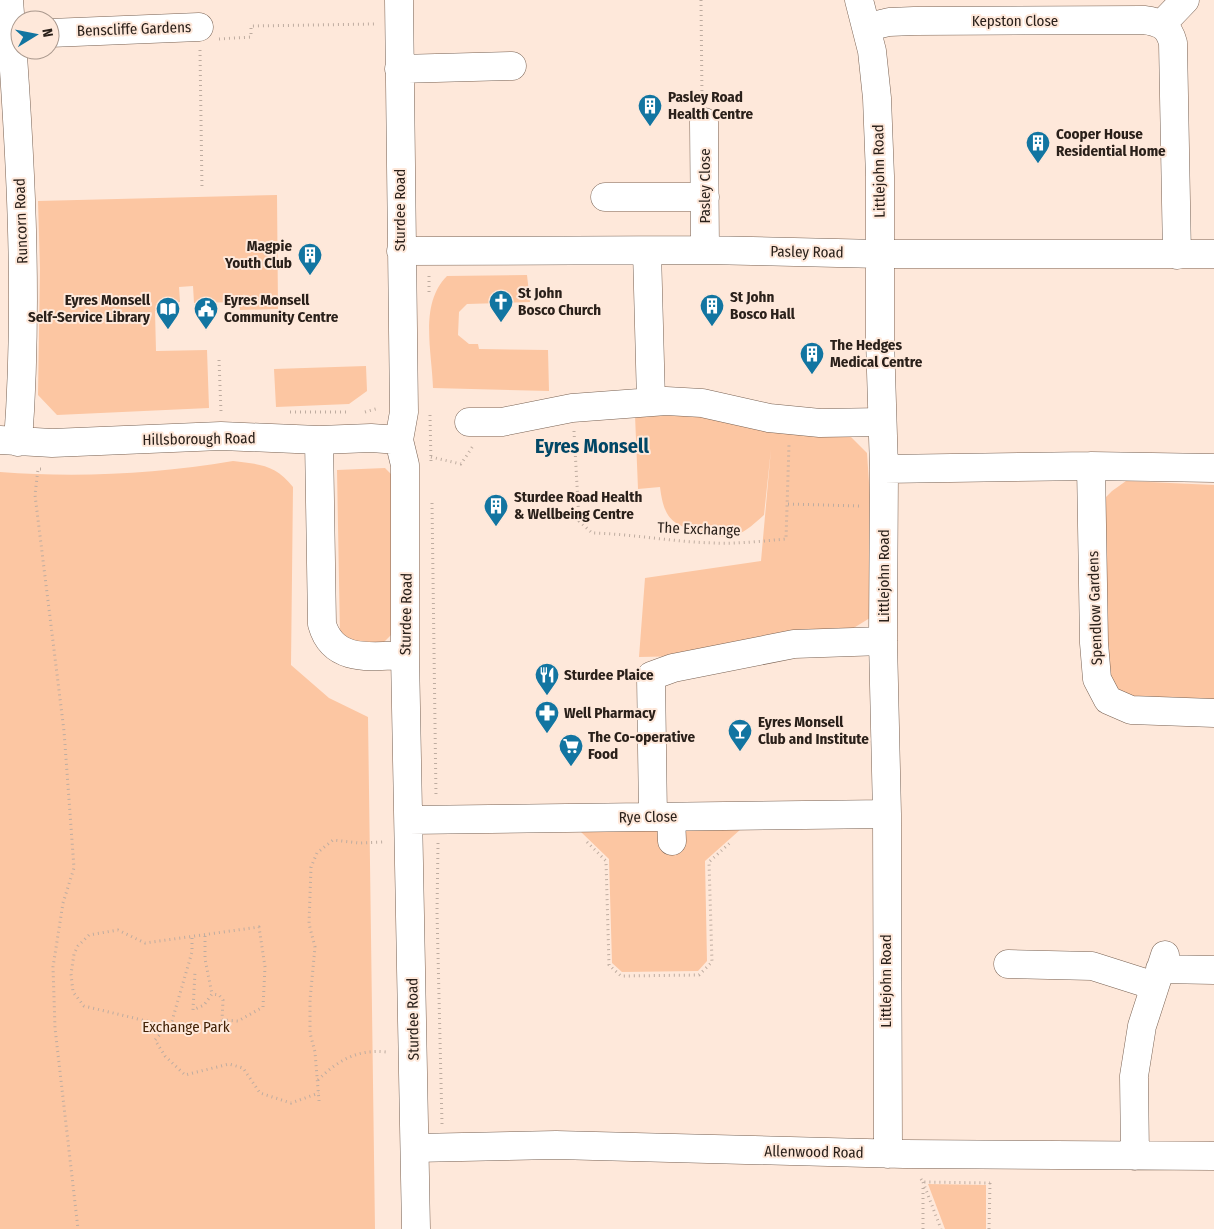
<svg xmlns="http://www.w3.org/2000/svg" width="1214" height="1229" viewBox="0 0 1214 1229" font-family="'Fira Sans Condensed',sans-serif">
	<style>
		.green { fill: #fcc6a2 }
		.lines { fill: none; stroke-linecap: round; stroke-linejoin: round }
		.minor-casing { stroke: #786152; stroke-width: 29 }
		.path { stroke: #beaca0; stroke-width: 3; stroke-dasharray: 1 4; stroke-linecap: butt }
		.minor { stroke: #fff; stroke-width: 28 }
		.labels { text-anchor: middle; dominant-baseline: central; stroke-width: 4; stroke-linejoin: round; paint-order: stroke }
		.street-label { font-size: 15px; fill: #2a201a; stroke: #fee8da }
		.poi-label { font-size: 15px; font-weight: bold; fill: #2a201a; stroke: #fee8da; text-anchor: start }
		.park-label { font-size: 15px; fill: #432207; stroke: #fee8da }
		.district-label { font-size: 20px; font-weight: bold; fill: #014766; stroke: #fee8da }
	</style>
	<rect width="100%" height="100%" fill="#fee8da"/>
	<path class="green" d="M277,195L278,309L240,310L239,302L194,303L193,286L179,287L180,302H175V310L155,311L156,351L207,350L209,408L57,415L38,395L40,269L38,201Z
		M527,275L530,302L467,304L459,312L458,335L469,344H478L479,349L548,350L549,391L433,388C432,351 419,304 447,276Z
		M366,366L367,391L349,404L276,407L274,369Z
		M686,411L850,436L867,453L878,613L852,629L687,656L639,657L645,578L761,561L771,449L764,515C756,522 747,531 736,535C725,539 713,536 702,533C672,525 664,519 660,487L638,489L635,415Z
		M233,461C260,464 276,465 293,487L291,665L329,698L368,717L375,1229H0V472C78,478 156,474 233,461Z
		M385,468L395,478V631L380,646L358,647L340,636L337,470Z
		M1126,481L1214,485V704H1132L1116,693L1104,669L1102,501L1112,491Z
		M741,829L705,861L707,961L698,971L622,972L612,963L609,859L581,832Z
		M928,1184L986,1185V1229H945Z"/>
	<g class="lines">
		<defs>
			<path id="minor" d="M9,0C20,147 29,295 18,442
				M399,0L404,412L399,440L405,465V655L416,1229
				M859,0L872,51L877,98L880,176V339L884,469L883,641L887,814L888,1154
				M1162,24L1185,0
				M868,27L889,22L914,21L1144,20C1161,22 1169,27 1173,43L1177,255
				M50,33L199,27
				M399,69L512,66
				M704,122L705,250
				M605,197H705
				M401,251L705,250L880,254H1214
				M647,251L651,401
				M469,422H502L572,408L666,401L702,403L769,418L820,423L882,422
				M0,440L52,443L221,436L319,440L371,438L399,440
				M319,440L322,624C333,664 373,656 405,655
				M1091,466L1094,643L1097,679L1108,700L1131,710L1214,713
				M884,469L1091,466L1214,468
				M653,817L651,676L673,668L794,644L883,641
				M671,817L672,841
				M409,820L887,814
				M1008,964L1092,966L1155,986
				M1160,969L1214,970
				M415,1148L556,1145L904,1154L1214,1156
				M1135,1156L1134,1076L1142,1026L1165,955"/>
		</defs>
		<use href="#minor" class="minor-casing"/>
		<path class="path" d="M701,0L702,99
			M219,39L251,37V26L374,24
			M200,50L202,190
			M429,292V275
			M219,360L221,412
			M290,412H346
			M365,412L379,408
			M430,415L431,462
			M574,431L579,521L592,533C633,534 673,542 714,543C738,544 763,541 786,539L789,444
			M431,457L461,464L473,446
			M41,469H38L35,495L64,731L74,868L63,903L53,967L55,1028L78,1229
			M432,503L436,797
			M788,504L860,506
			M587,842L606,861L609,965L621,976L699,975L712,962L709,862L732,841
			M438,843L437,912L442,1124
			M205,936V959L212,994
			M192,938V952L172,1021L155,1040L165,1056L185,1075L229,1064L243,1068L260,1093L291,1103L319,1093
			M167,1026L84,1006L73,992L71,974L74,954L78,946L89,935L118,930L145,943L259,927L265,967L263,1007L238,1021L222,1020L223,1000L219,995L212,994L204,1005L193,1010L195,972
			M318,1080C338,1060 358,1049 386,1052
			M319,1101L315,1052L310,1033V1000L315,947L309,924L311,867L317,853L333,840L359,843L384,842
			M921,1179L923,1182L990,1183L993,1180
			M923,1182L941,1229
			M923,1229V1185
			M989,1229L990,1183"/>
		<use href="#minor" class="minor"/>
	</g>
	<defs>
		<symbol id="building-pin" viewBox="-11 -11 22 30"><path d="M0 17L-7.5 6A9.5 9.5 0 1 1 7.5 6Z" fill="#1275a1" stroke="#fee8da"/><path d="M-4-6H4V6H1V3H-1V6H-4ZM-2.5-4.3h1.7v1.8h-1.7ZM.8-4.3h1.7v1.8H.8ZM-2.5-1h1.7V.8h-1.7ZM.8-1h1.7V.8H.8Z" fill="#fff"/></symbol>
		<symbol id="church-pin" viewBox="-11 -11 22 30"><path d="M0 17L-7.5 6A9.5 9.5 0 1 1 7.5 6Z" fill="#1275a1" stroke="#fee8da"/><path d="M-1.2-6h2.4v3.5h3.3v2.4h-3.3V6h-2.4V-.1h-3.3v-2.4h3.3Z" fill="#fff"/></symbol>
		<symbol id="library-pin" viewBox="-11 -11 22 30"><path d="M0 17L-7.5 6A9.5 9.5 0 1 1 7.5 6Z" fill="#1275a1" stroke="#fee8da"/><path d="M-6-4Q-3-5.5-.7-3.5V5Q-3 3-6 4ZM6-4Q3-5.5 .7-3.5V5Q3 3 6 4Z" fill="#fff"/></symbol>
		<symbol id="civic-pin" viewBox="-11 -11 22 30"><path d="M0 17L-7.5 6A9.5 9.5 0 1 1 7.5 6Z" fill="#1275a1" stroke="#fee8da"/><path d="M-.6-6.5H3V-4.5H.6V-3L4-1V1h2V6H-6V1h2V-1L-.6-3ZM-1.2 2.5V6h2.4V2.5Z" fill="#fff"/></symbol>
		<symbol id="restaurant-pin" viewBox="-11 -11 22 30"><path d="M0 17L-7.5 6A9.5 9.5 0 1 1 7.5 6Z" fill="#1275a1" stroke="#fee8da"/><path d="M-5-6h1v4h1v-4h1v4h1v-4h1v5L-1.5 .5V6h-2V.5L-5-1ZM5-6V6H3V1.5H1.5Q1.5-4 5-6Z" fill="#fff"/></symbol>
		<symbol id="pharmacy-pin" viewBox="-11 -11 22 30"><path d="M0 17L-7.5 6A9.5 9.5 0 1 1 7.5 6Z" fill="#1275a1" stroke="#fee8da"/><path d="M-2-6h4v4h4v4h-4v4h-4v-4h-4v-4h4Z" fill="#fff"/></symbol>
		<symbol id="bar-pin" viewBox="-11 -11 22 30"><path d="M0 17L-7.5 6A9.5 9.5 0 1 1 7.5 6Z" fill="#1275a1" stroke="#fee8da"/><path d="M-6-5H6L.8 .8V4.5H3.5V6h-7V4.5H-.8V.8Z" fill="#fff"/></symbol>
		<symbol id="supermarket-pin" viewBox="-11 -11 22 30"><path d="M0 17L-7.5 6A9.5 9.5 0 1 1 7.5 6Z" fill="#1275a1" stroke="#fee8da"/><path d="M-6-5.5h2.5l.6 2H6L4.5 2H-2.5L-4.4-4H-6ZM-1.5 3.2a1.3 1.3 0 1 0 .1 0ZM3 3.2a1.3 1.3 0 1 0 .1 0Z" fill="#fff"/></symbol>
	</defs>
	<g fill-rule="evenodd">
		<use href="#building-pin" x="636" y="92" width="28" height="38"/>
		<use href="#building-pin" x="1024" y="129" width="28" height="38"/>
		<use href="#building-pin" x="296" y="241" width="28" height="38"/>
		<use href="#church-pin" x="487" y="288" width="28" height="38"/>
		<use href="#building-pin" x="698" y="292" width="28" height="38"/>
		<use href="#library-pin" x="154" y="295" width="28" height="38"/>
		<use href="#civic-pin" x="192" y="295" width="28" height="38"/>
		<use href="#building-pin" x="798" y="340" width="28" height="38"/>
		<use href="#building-pin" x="482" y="492" width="28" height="38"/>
		<use href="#restaurant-pin" x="533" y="661" width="28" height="38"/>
		<use href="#pharmacy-pin" x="533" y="699" width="28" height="38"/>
		<use href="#bar-pin" x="726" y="717" width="28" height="38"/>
		<use href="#supermarket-pin" x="557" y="732" width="28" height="38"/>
	</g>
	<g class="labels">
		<g class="street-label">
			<text x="1015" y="21">Kepston Close</text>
			<text transform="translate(134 29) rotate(-2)">Benscliffe Gardens</text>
			<text transform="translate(879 171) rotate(-91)">Littlejohn Road</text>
			<text transform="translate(705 186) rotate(-90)">Pasley Close</text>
			<text transform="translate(400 210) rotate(-90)">Sturdee Road</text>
			<text transform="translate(21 221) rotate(-92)">Runcorn Road</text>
			<text transform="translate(807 252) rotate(1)">Pasley Road</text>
			<text transform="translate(199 439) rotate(-1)">Hillsborough Road</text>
			<text transform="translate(699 529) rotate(2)">The Exchange</text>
			<text transform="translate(884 576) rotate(-90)">Littlejohn Road</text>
			<text transform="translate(1095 608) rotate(-92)">Spendlow Gardens</text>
			<text transform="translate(406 614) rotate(-89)">Sturdee Road</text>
			<text transform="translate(648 817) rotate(-1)">Rye Close</text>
			<text transform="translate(886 981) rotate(-90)">Littlejohn Road</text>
			<text transform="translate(413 1019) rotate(-91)">Sturdee Road</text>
			<text transform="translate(814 1152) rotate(1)">Allenwood Road</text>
		</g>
		<g class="poi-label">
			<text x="668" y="97">Pasley Road<tspan x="668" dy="17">Health Centre</tspan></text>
			<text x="1056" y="134">Cooper House<tspan x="1056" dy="17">Residential Home</tspan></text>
			<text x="292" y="246" text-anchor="end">Magpie<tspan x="292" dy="17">Youth Club</tspan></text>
			<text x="518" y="293">St John<tspan x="518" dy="17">Bosco Church</tspan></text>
			<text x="730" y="297">St John<tspan x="730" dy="17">Bosco Hall</tspan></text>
			<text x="150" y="300" text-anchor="end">Eyres Monsell<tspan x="150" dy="17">Self-Service Library</tspan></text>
			<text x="224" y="300">Eyres Monsell<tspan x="224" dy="17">Community Centre</tspan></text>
			<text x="830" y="345">The Hedges<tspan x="830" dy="17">Medical Centre</tspan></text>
			<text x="514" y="497">Sturdee Road Health<tspan x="514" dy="17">&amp; Wellbeing Centre</tspan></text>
			<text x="564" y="675">Sturdee Plaice</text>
			<text x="564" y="713">Well Pharmacy</text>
			<text x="758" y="722">Eyres Monsell<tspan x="758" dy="17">Club and Institute</tspan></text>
			<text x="588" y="737">The Co-operative<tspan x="588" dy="17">Food</tspan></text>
		</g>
		<g class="park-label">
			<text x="186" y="1027">Exchange Park</text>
		</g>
		<g class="district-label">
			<text x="592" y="446">Eyres Monsell</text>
		</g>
	</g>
	<g transform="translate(35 35) rotate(80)"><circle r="24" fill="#fee8da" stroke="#a9988d"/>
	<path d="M0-4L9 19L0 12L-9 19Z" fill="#1275a1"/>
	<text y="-8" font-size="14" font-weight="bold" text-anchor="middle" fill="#2a201a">N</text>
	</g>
</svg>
